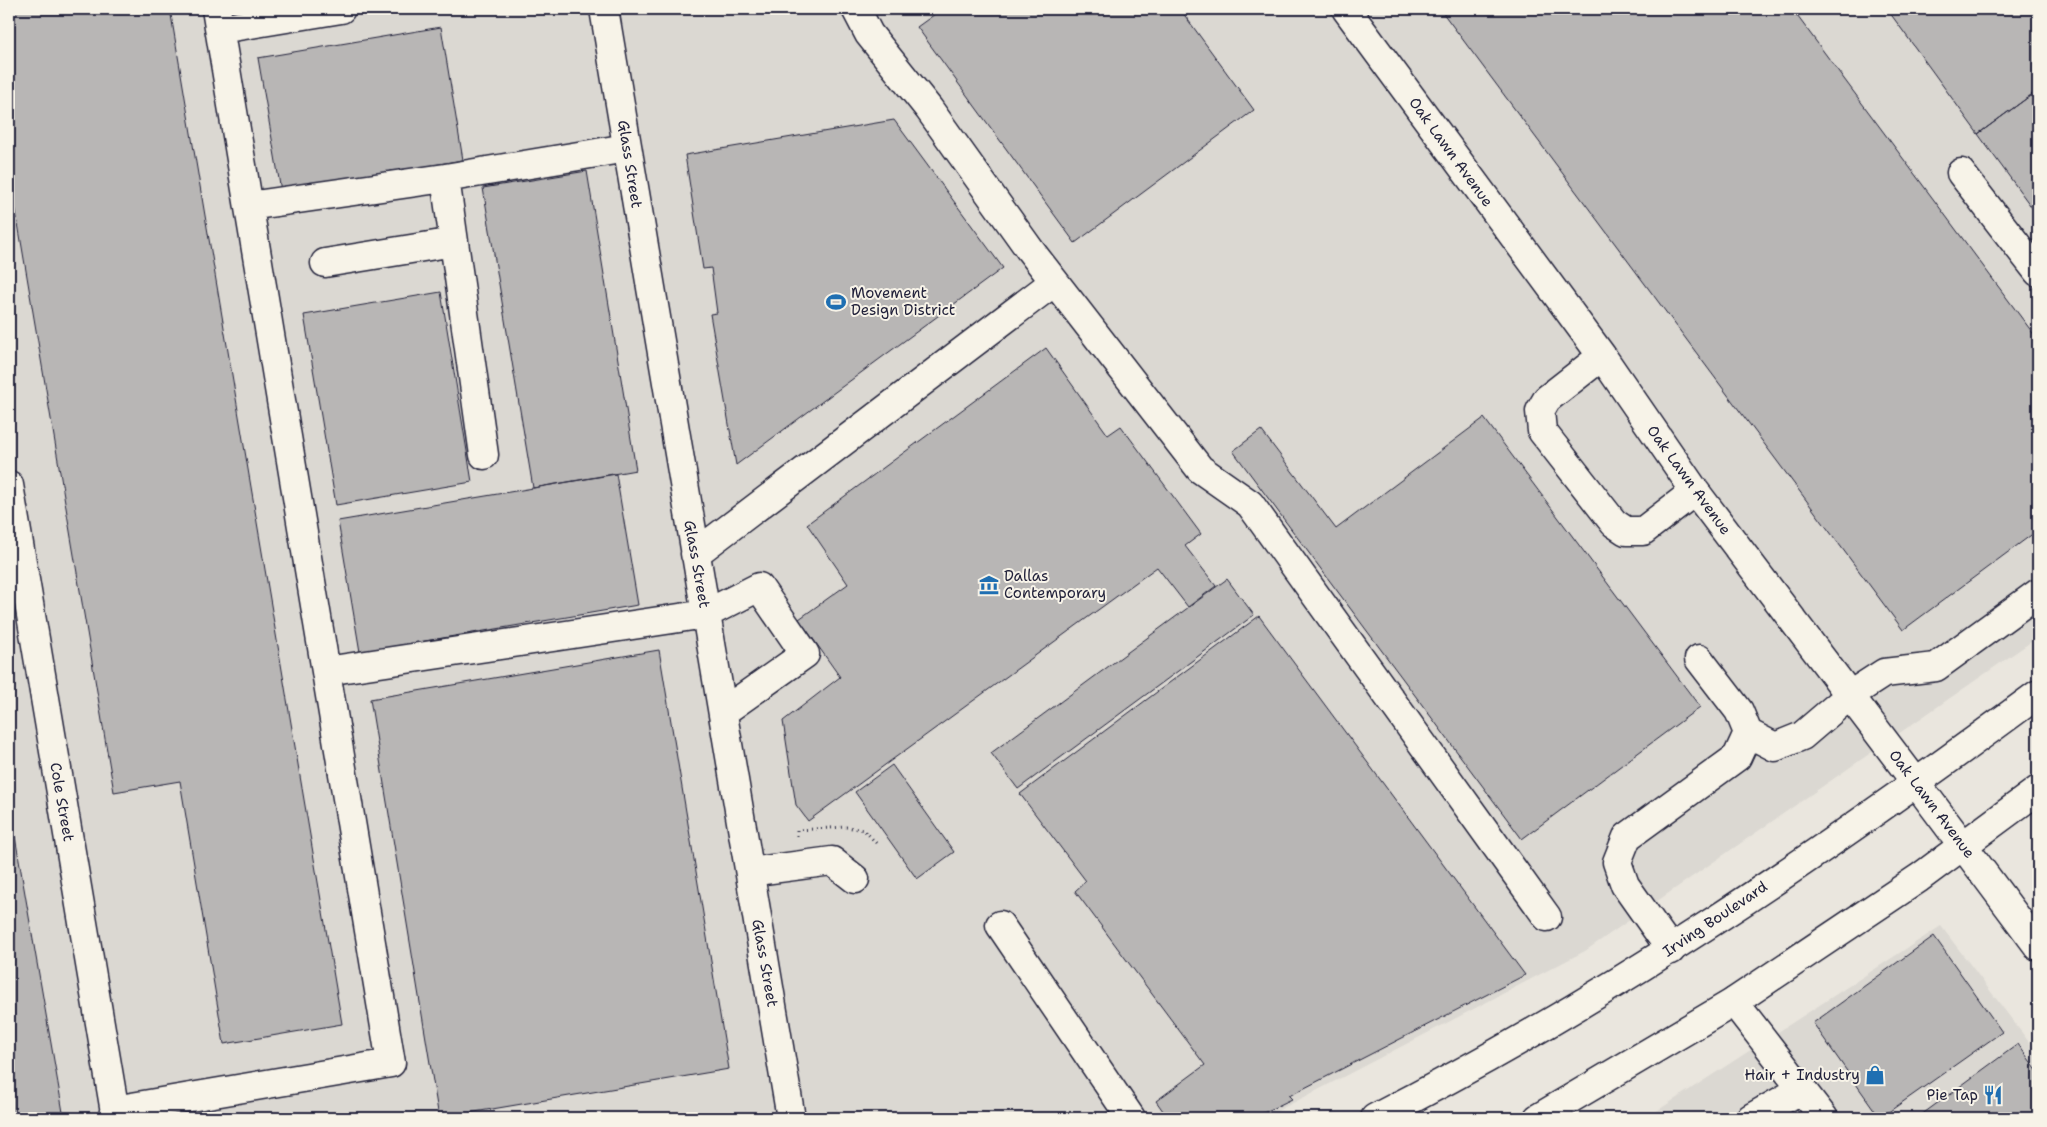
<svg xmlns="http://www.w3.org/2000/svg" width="2047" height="1127" viewBox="0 0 2047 1127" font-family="'Shantell Sans',sans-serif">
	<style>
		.built { fill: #dbd8d2 }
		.building { fill: #b8b6b5; stroke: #22223b }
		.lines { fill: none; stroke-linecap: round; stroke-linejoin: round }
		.minor-casing { stroke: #22223b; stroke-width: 31 }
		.major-casing { stroke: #22223b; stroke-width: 31 }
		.path { stroke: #22223b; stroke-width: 3; stroke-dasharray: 1 4; stroke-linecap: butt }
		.minor { stroke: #f7f3e8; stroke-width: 28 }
		.major { stroke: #f7f3e8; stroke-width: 28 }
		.labels { text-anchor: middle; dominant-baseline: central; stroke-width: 4; stroke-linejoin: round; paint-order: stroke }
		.street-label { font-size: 15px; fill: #22223b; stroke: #f7f3e8 }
		.poi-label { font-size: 15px; fill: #22223b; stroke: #f7f3e8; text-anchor: start }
	</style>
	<rect width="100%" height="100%" fill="#eae6de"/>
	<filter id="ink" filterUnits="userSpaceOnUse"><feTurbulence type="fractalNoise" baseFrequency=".02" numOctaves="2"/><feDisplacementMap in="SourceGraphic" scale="10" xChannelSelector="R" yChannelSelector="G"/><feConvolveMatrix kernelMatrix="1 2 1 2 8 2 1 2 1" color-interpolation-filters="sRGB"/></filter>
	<g filter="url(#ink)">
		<path class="built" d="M9,9H2038V637L1585,951L1264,1118H9Z
			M1941,926L2038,1054V1118H1646Z"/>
		<path class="building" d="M9,9H170L342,1024L224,1044L180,781L114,792L9,170Z
			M942,9H1158L1161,12L1166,9H1180L1254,110L1075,243L917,27Z
			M1440,9H1792L2038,340V530L1903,630Z
			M1887,9H2038V90L1978,134Z
			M441,27L463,160L281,191L258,58Z
			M2038,90V216L1978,134Z
			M894,120L1003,268L736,465L710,314L717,313L711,268L703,269L685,155Z
			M587,171L636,470L533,488L483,188Z
			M441,292L472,482L336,505L304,315Z
			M1046,348L1108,435L1121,426L1201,534L1185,546L1216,586L1188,607L1157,567L808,821L796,805L783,721L840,677L799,619L848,584L807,524Z
			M1484,418L1700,707L1522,839L1233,451L1261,430L1336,529Z
			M616,474L638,605L360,652L338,521Z
			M1227,579L1254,615L1018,789L991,753Z
			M1259,616L1525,975L1289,1096L1292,1099L1253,1118H1168L1156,1101L1205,1065L1075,891L1086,881L1020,794Z
			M659,650L729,1069L439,1118L370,699Z
			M892,765L954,852L917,879L855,792Z
			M9,802L64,1118H9Z
			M1934,936L2002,1032L1880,1118L1813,1023Z
			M2018,1044L2038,1072V1118H1917Z"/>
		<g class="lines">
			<defs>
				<path id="minor" d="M604,9L791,1118
					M856,9L869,34L929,109L1030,250L1200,469L1250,504L1547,917
					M1346,9L1602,356L1695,491L1917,784
					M220,29L341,9
					M1961,173L2038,272
					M445,178L484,455
					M249,206L445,178L627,148
					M325,263L454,242
					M1602,356L1547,399L1540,411L1542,431L1614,523L1626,531H1643L1695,491
					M9,485L116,1118
					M695,554L1054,282
					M326,671L706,614L759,587L805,654L723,712
					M1748,733L1775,747L1802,736L1850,695L1884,673L1936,667L2038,593
					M750,872L832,861L855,879
					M1000,925L1131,1118
					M1671,950L1625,885L1617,862L1627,837L1737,757L1748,733L1739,711L1699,659
					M1734,1002L1824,1118
					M114,1110L391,1063L216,9
					M1751,1118L1802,1089"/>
				<path id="major" d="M1917,784L2038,946
					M1375,1118C1610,999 1827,850 2038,694
					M1538,1118L1734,1002L1919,878L2038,790"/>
			</defs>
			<use href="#minor" class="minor-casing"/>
			<use href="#major" class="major-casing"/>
			<path class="path" d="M797,836V830L846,827L864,830L878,845"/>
			<use href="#minor" class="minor"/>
			<use href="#major" class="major"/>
		</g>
	</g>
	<defs>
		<symbol id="stadium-bare" viewBox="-9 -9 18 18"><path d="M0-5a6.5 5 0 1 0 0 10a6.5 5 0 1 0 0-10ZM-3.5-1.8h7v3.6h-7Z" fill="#1f6fb2" stroke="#f7f3e8" stroke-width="2.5" paint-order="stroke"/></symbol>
		<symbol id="museum-bare" viewBox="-9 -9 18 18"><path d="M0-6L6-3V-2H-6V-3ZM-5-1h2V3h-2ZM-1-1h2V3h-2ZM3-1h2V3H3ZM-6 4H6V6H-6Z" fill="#1f6fb2" stroke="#f7f3e8" stroke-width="2.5" paint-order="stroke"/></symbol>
		<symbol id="shop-bare" viewBox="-9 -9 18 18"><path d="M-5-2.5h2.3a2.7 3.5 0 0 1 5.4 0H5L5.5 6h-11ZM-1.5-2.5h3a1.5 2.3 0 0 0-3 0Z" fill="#1f6fb2" stroke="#f7f3e8" stroke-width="2.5" paint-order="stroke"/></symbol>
		<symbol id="restaurant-bare" viewBox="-9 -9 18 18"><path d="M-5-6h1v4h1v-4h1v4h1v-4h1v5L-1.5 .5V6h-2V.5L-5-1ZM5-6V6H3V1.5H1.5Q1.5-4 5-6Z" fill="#1f6fb2" stroke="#f7f3e8" stroke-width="2.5" paint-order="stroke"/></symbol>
	</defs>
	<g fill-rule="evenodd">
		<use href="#stadium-bare" x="822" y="288" width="28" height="28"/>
		<use href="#museum-bare" x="975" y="571" width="28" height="28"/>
		<use href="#shop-bare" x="1861" y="1061" width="28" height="28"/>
		<use href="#restaurant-bare" x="1979" y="1081" width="28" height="28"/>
	</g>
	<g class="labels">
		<g class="street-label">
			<text transform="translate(1451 152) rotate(54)">Oak Lawn Avenue</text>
			<text transform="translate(630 164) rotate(81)">Glass Street</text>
			<text transform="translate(1689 480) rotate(54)">Oak Lawn Avenue</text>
			<text transform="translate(697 564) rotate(80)">Glass Street</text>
			<text transform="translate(62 802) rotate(80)">Cole Street</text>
			<text transform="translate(1932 804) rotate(53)">Oak Lawn Avenue</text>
			<text transform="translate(1715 919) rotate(-34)">Irving Boulevard</text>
			<text transform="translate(765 963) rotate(80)">Glass Street</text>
		</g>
		<g class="poi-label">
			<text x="851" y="293">Movement<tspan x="851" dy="17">Design District</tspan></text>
			<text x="1004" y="576">Dallas<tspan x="1004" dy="17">Contemporary</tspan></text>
			<text x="1860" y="1075" text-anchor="end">Hair + Industry</text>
			<text x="1978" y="1095" text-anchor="end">Pie Tap</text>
		</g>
	</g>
	<rect width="2047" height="1127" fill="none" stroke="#f7f3e8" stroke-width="30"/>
	<rect x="15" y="15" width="2017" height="1097" fill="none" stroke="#22223b" stroke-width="2" filter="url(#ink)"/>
</svg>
